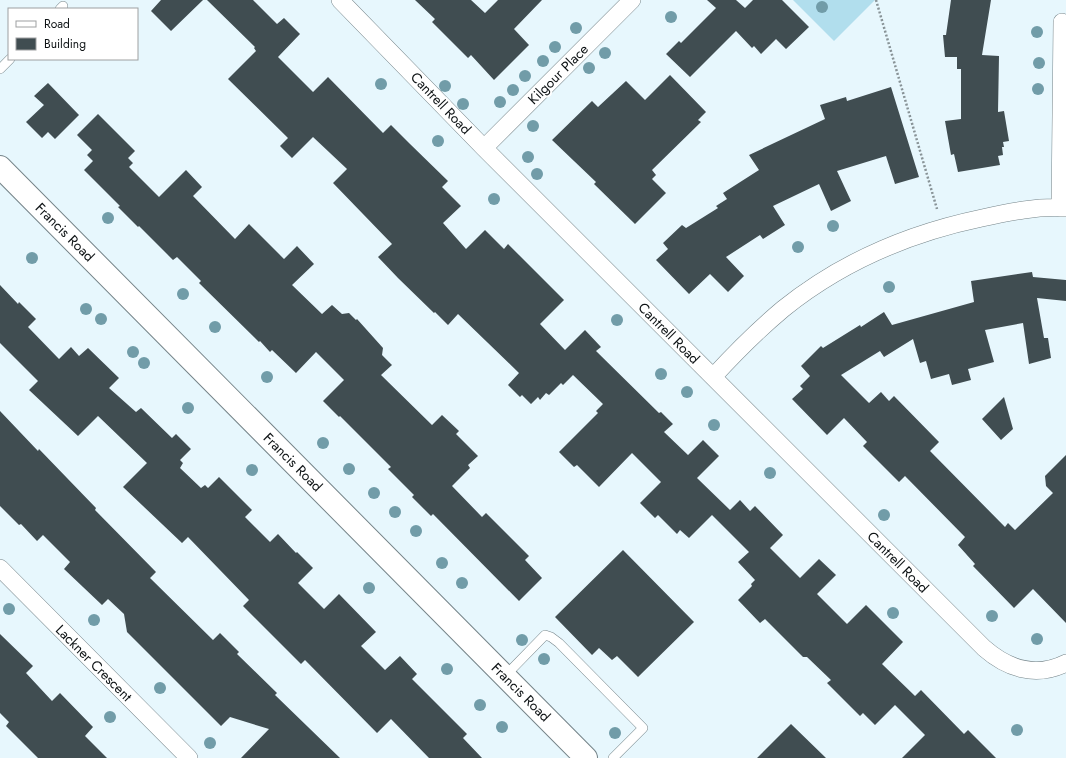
<svg xmlns="http://www.w3.org/2000/svg" width="1066" height="758" viewBox="0 0 1066 758" font-family="Jost,sans-serif">
	<style>
		.green { fill: #b1deed }
		.building { fill: #404d51 }
		.lines { fill: none; stroke-linecap: round; stroke-linejoin: round }
		.lane-casing { stroke: #758489; stroke-width: 10 }
		.street-casing { stroke: #758489; stroke-width: 18 }
		.secondary-casing { stroke: #758489; stroke-width: 24 }
		.path { stroke: #889397; stroke-width: 2.5; stroke-dasharray: 2 2; stroke-linecap: butt }
		.lane { stroke: #fff; stroke-width: 9 }
		.street { stroke: #fff; stroke-width: 17 }
		.secondary { stroke: #fff; stroke-width: 22 }
		.tree { fill: #719ca8 }
		.labels { text-anchor: middle; dominant-baseline: central; stroke-width: 4; stroke-linejoin: round; paint-order: stroke }
		.street-label { font-size: 14px; fill: #0d1214; stroke: #fff }
	</style>
	<rect width="100%" height="100%" fill="#e7f7fd"/>
	<path class="green" d="M793,0H875L834,41Z"/>
	<path class="building" d="M161,0H203L171,31L151,11Z
		M207,0H253L277,24L284,18L300,34L278,57L313,92L328,77L383,133L391,125L409,143L448,181L442,187L461,206L443,223L466,249L485,230L504,249L508,244L564,300L540,324L565,350L585,330L601,347L596,351L659,413L661,412L673,424L664,432L688,455L703,440L719,456L697,478L730,510L740,500L750,511L755,506L783,535L770,548L800,578L819,559L836,575L817,594L847,624L866,605L903,642L882,664L915,696L921,690L964,734L968,730L996,758H902L925,735L895,705L875,725L863,713L860,716L827,683L831,680L807,657H803L765,619L760,623L738,600L752,586L751,584L755,580L738,562L749,552L712,515L689,538L680,530L677,534L658,515L655,518L640,503L661,482L632,453L599,487L577,465L574,467L559,452L598,413L596,411L603,404L573,375L563,385L561,383L549,395L546,393L540,400L538,397L531,404L522,395L520,397L508,385L519,373L458,314L448,325L435,312L434,313L398,278L378,257L392,244L333,183L347,169L313,137L292,158L280,146L288,138L228,79L256,51L254,48L255,47Z
		M415,0H471L485,13L498,0H542L514,29L529,45L494,80L471,55L468,58L432,22L435,19Z
		M707,0H736L745,8L753,0H782L809,27L786,49L776,39L761,54L754,46L752,48L736,31L690,77L666,54L679,41L681,43L716,8Z
		M951,0H991L982,55L999,56L998,112L1004,111L1009,141L1003,142L1004,147H1002L1003,155L998,156L1000,165L958,172L954,154L951,155L945,121L961,119V69H957V57H945L943,35H946Z
		M670,75L706,112L698,120L701,122L652,170L656,175L652,179L666,193L635,224L594,184L596,182L552,140L592,101L598,107L626,81L645,100Z
		M48,83L79,115L55,139L48,132L42,138L26,122L44,105L34,96Z
		M891,87L919,177L895,184L886,156L837,171L851,201L831,211L819,184L773,206L785,225L763,239L760,235L726,257L744,276L728,292L710,274L689,294L656,260L668,249L663,243L682,225L686,228L718,208L716,206L727,199L723,193L759,170L749,155L825,119L820,105L846,97L847,101Z
		M98,114L135,151L128,158L133,163L129,167L159,197L186,170L202,187L193,196L235,239L249,224L284,259L297,246L314,264L292,285L322,314L332,305L342,314L349,313L356,320L357,319L383,348L382,355L392,365L381,375L432,425L442,415L459,431L456,434L478,456L468,465L470,468L452,486L482,517L486,513L529,556L525,560L542,578L519,601L433,514L431,516L412,497L414,495L388,469L391,467L340,416L339,417L323,401L344,380L316,352L296,373L272,350L270,352L260,341L259,342L199,283L201,281L177,257L173,260L139,226L138,227L118,207L120,206L84,170L93,161L87,155L92,150L77,135Z
		M1032,272L1033,277L1066,280V301L1037,298L1044,338H1048L1051,358L1029,364L1023,323L985,330L994,362L968,369L971,380L952,385L949,374L931,379L926,361L920,363L913,339L884,357L880,351L841,375L869,403L881,392L889,401L894,396L939,442L930,451L1005,527L1008,523L1015,530L1053,493L1046,486L1045,476L1066,455V623L1033,589L1014,608L973,566L975,564L958,545L965,537L905,476L899,482L863,446L867,442L844,418L827,435L792,399L803,389L800,386L810,376L801,366L821,346L823,348L860,325L861,327L884,312L892,325L974,302L971,281Z
		M0,285L18,304L19,302L36,319L28,327L59,359L71,347L79,356L88,348L119,378L109,388L136,412L141,408L172,438L176,434L191,449L180,460L183,463L180,468L201,488L205,485L208,488L219,477L252,510L245,517L270,542L278,534L296,553L297,552L313,568L298,583L324,609L339,594L376,632L361,646L385,670L400,656L417,674L412,679L467,734L463,738L482,758H429L391,719L377,733L305,660L301,664L243,606L249,600L188,537L182,543L123,487L147,463L98,416L78,436L29,390L38,381L0,343Z
		M1004,397L1013,429L1001,440L982,419Z
		M0,411L38,451L39,449L67,478L96,508L95,510L156,572L150,578L213,640L220,633L239,652L237,654L277,693L275,695L340,758H241L269,729L230,717L221,726L127,632L124,614L108,599L102,605L64,569L70,562L43,535L37,541L21,524L19,525L0,506Z
		M623,550L694,622L638,677L617,656L612,660L599,648L592,655L555,617Z
		M0,634L33,666L26,673L52,701L60,693L93,727L85,736L107,758H38L6,726L9,722L0,713Z
		M791,724L826,758H757Z"/>
	<g class="lines">
		<defs>
			<path id="lane" d="M60,9L63,6
				M0,69L10,59
				M505,676L545,635L551,637L559,643L643,728L613,758"/>
			<path id="street" d="M340,0L484,148L984,648C1008,669 1036,678 1066,663
				M484,148L632,0
				M1060,208L1062,22
				M713,377C735,353 758,330 783,309C840,263 910,233 982,218C1009,212 1038,206 1066,208
				M0,568L189,758"/>
			<path id="secondary" d="M0,167L586,758"/>
		</defs>
		<use href="#lane" class="lane-casing"/>
		<use href="#street" class="street-casing"/>
		<use href="#secondary" class="secondary-casing"/>
		<path class="path" d="M876,0L937,209"/>
		<use href="#lane" class="lane"/>
		<use href="#street" class="street"/>
		<use href="#secondary" class="secondary"/>
	</g>
	<g class="tree">
		<circle cx="822" cy="7" r="6"/>
		<circle cx="671" cy="17" r="6"/>
		<circle cx="576" cy="28" r="6"/>
		<circle cx="1037" cy="32" r="6"/>
		<circle cx="555" cy="47" r="6"/>
		<circle cx="605" cy="53" r="6"/>
		<circle cx="543" cy="61" r="6"/>
		<circle cx="1039" cy="63" r="6"/>
		<circle cx="589" cy="68" r="6"/>
		<circle cx="525" cy="76" r="6"/>
		<circle cx="381" cy="84" r="6"/>
		<circle cx="445" cy="86" r="6"/>
		<circle cx="1038" cy="89" r="6"/>
		<circle cx="513" cy="90" r="6"/>
		<circle cx="500" cy="102" r="6"/>
		<circle cx="463" cy="104" r="6"/>
		<circle cx="533" cy="126" r="6"/>
		<circle cx="438" cy="141" r="6"/>
		<circle cx="528" cy="157" r="6"/>
		<circle cx="537" cy="174" r="6"/>
		<circle cx="494" cy="199" r="6"/>
		<circle cx="108" cy="218" r="6"/>
		<circle cx="833" cy="226" r="6"/>
		<circle cx="798" cy="247" r="6"/>
		<circle cx="32" cy="258" r="6"/>
		<circle cx="889" cy="287" r="6"/>
		<circle cx="183" cy="294" r="6"/>
		<circle cx="86" cy="309" r="6"/>
		<circle cx="101" cy="319" r="6"/>
		<circle cx="617" cy="320" r="6"/>
		<circle cx="215" cy="327" r="6"/>
		<circle cx="133" cy="352" r="6"/>
		<circle cx="144" cy="363" r="6"/>
		<circle cx="661" cy="374" r="6"/>
		<circle cx="267" cy="377" r="6"/>
		<circle cx="687" cy="392" r="6"/>
		<circle cx="188" cy="408" r="6"/>
		<circle cx="714" cy="425" r="6"/>
		<circle cx="323" cy="443" r="6"/>
		<circle cx="349" cy="469" r="6"/>
		<circle cx="252" cy="470" r="6"/>
		<circle cx="770" cy="473" r="6"/>
		<circle cx="374" cy="493" r="6"/>
		<circle cx="395" cy="512" r="6"/>
		<circle cx="884" cy="515" r="6"/>
		<circle cx="416" cy="531" r="6"/>
		<circle cx="442" cy="563" r="6"/>
		<circle cx="462" cy="583" r="6"/>
		<circle cx="369" cy="588" r="6"/>
		<circle cx="9" cy="609" r="6"/>
		<circle cx="893" cy="613" r="6"/>
		<circle cx="992" cy="616" r="6"/>
		<circle cx="94" cy="620" r="6"/>
		<circle cx="1037" cy="639" r="6"/>
		<circle cx="522" cy="640" r="6"/>
		<circle cx="544" cy="659" r="6"/>
		<circle cx="447" cy="669" r="6"/>
		<circle cx="160" cy="688" r="6"/>
		<circle cx="480" cy="705" r="6"/>
		<circle cx="110" cy="717" r="6"/>
		<circle cx="502" cy="727" r="6"/>
		<circle cx="1017" cy="730" r="6"/>
		<circle cx="615" cy="733" r="6"/>
		<circle cx="210" cy="743" r="6"/>
	</g>
	<g class="labels">
		<g class="street-label">
			<text transform="translate(558 74) rotate(-45)">Kilgour Place</text>
			<text transform="translate(441 103) rotate(46)">Cantrell Road</text>
			<text transform="translate(65 232) rotate(45)">Francis Road</text>
			<text transform="translate(669 333) rotate(45)">Cantrell Road</text>
			<text transform="translate(293 462) rotate(45)">Francis Road</text>
			<text transform="translate(898 562) rotate(45)">Cantrell Road</text>
			<text transform="translate(94 663) rotate(45)">Lackner Crescent</text>
			<text transform="translate(521 692) rotate(45)">Francis Road</text>
		</g>
	</g>
	<rect x="8" y="8" width="130" height="52" fill="#ffffff" stroke="#9ea0a1"/>
	<rect x="16" y="21" width="20" height="6" fill="#ffffff" stroke="#9ea0a1"/>
	<text x="44" y="28" font-size="12" fill="#0d1214">Road</text>
	<rect x="16" y="38" width="20" height="12" fill="#404d51" stroke="#9ea0a1"/>
	<text x="44" y="48" font-size="12" fill="#0d1214">Building</text>
</svg>
